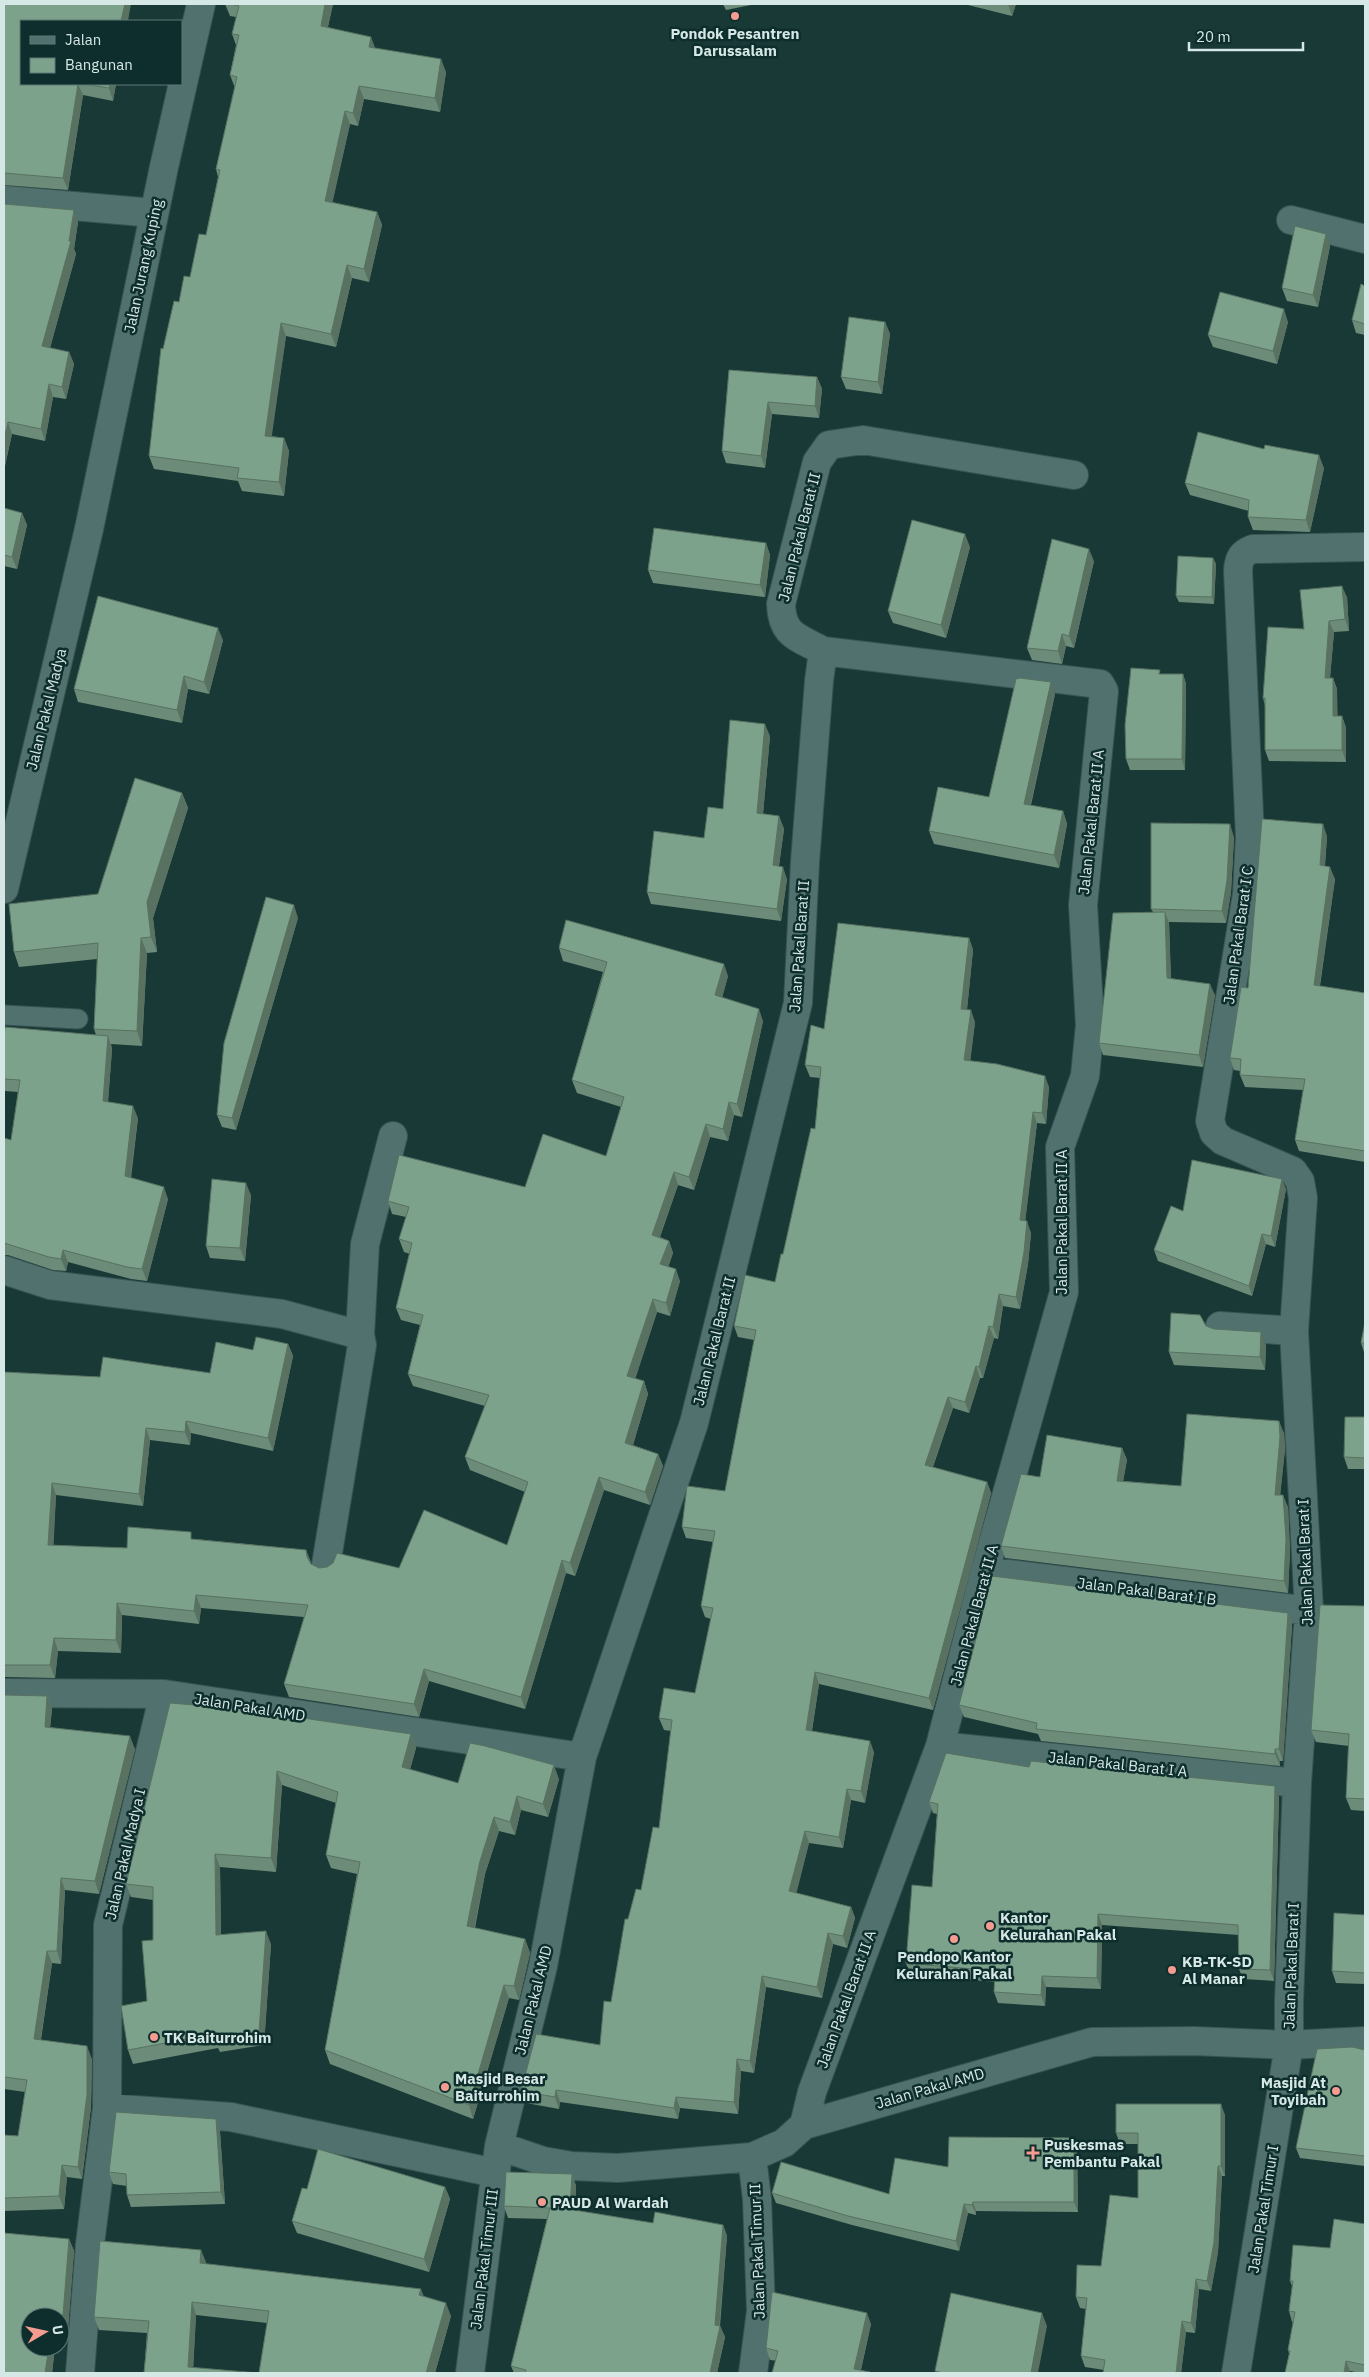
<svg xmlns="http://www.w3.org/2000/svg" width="1369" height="2377" viewBox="0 0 1369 2377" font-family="'IBM Plex Sans',sans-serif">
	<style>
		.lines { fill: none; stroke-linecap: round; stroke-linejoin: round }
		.service-casing { stroke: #385452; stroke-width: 21 }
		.minor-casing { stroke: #385452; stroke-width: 30 }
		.tertiary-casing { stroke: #385452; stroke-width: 30 }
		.service { stroke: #51716f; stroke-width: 19 }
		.minor { stroke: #51716f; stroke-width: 28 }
		.tertiary { stroke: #51716f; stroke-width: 28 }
		.wall { fill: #6c8b78 }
		.shaded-wall { fill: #587161 }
		.building { fill: #7da28b; stroke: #587161 }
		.poi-dot { fill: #f59c91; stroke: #0e2e2d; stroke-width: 2 }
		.labels { text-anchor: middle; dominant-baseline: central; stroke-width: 5; stroke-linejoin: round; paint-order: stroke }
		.poi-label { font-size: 15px; font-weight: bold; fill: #d6e8e6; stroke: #0e2e2d; text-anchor: start }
		.street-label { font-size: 15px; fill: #d6e8e6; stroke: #0e2e2d }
	</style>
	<rect width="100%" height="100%" fill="#193937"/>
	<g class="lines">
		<defs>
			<path id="service" d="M4,1015L78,1019"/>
			<path id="minor" d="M4,200L154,213
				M1291,220L1365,239
				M4,1270L50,1285L282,1314L360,1335L362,1345L326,1565
				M1220,1326L1294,1331
				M360,1335L365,1244L393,1136
				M985,1571L1309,1611
				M4,1693L164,1694L582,1757
				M940,1746L1297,1783
				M107,2108L231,2117L495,2173
				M804,2125L812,2092L940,1746L985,1571L1064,1292L1060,1147L1085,1076L1090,1025L1083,905L1104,691L1100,684L823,651
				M499,2146L543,2161L572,2166L618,2168L752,2157L784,2143L804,2125L1092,2042L1194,2041L1289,2045L1365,2041
				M752,2157L757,2199L761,2311L753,2373
				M80,2373L90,2244L107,2108L108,1925L164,1694
				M470,2373L499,2146L543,1966L582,1757L694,1423L798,1003L805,862L819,681L823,651C798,637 782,636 781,604L817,462L829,445L863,440L1074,475
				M1236,2373L1289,2045V2002L1297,1783L1309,1611L1294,1331L1303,1198L1300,1181L1293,1171L1223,1141L1214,1133L1210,1121L1247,894L1250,837L1238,570C1239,558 1242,553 1253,549L1365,547"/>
			<path id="tertiary" d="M4,889L89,529L164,167L201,4"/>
		</defs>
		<use href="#service" class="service-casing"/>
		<use href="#minor" class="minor-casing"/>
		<use href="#tertiary" class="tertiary-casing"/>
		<use href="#service" class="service"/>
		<use href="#minor" class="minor"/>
		<use href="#tertiary" class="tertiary"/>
	</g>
	<path class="wall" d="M4,4L21,84H116L113,101L83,95L68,190L4,185Z
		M225,4H333L328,27L375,48L446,72L440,112L364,99L358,126L350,124L332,202L377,212L382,225L369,282L352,278L336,347L286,336L271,436L284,438L289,451L284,496L242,491L238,481L154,469L149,456L163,349L179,302L190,277L206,235L218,177L216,169L235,88L230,75L236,45L232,34L236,17L230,16Z
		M723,4H756L726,10Z
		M964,4H1016L1012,16Z
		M4,204L78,222L74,249L76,254L50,348L69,352L74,364L66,399L53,397L45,441L12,434L4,470Z
		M1330,246L1318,307L1287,301L1282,288Z
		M1365,286V335L1356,333L1352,320Z
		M885,322L890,334L882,394L846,389L841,377Z
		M1288,322L1277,364L1213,347L1208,335Z
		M729,370L817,377L822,389L819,418L772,414L765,468L726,463L722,451Z
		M1324,468L1310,532L1253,530L1248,517L1249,511L1190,495L1185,483Z
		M4,508L22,513L27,525L17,569L4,566Z
		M766,543L770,555L765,597L653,583L648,570Z
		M970,547L946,638L893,623L888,611Z
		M1213,558L1216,564L1214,604L1179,602L1176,596Z
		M1094,561L1074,648L1066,646L1062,664L1032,660L1027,648Z
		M1347,597L1349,631L1334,632L1330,678H1333L1337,689V716H1342L1346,728V762L1269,761L1265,750V706L1263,698L1304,629Z
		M223,640L209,694L188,689L182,723L78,702L74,689Z
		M1161,674H1183L1186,684L1185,770H1130L1126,759Z
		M1055,694L1031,805L1063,811L1067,824L1059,868L934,844L929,831L989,797Z
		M770,736L763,814L779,816L784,829L779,866L787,879L781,921L651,904L647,892L704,838Z
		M182,793L188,808L153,918L157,952L147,953L142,1046L111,1044L112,1049L108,1102L138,1118L131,1178L168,1199L147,1281L131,1279L68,1262L66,1271L53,1270L8,1255H4V1138L11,1140L18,1092L5,1091L4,1088V1038L96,1035L94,1029L97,959L19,967L14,952L98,894Z
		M1327,836L1325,866L1335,879L1320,986L1365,993V1162L1299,1151L1295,1140L1303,1090L1245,1087L1240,1075V1071L1234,1070L1230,1058L1248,988Z
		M1234,837L1231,892L1226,923L1169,922L1171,979L1215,995L1203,1067L1103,1055L1099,1043L1153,912L1151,909Z
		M298,918L236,1130L222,1127L217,1115Z
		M969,938L973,950L967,1009L975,1022L970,1061L1049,1087L1046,1124L1037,1123L1025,1221L1031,1233L1028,1264L1020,1309L1003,1306L998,1339L994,1338L983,1378H980L969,1413L953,1408L933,1467L987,1482L991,1493L933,1710L819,1684L812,1731L874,1752L865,1803L851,1800L843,1848L809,1843L796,1893L851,1907L855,1918L847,1948L833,1944L822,1998L766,1987L754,2073L741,2071L738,2114L680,2108L678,2119L560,2102L559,2109L526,2103L521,2091L600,2045L611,2002L628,1919L641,1890L659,1828L671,1731L664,1730L659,1718L695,1693L711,1619L705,1617L701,1606L713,1542L686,1538L682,1527L725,1491L754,1340L738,1337L734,1326L775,1282L783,1254L815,1129L820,1078L810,1077L805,1065L824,1029Z
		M559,948L728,976L722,998L763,1021L742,1117L734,1115L728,1141L710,1137L694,1190L678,1185L660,1237L669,1241L673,1253L668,1267L680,1281L670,1316L657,1312L635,1379L644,1381L648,1394L633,1445L658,1454L663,1466L650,1505L604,1490L575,1576L566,1573L525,1709L429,1681L419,1717L289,1697L284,1684L304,1617L201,1608L199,1624L122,1615L121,1653L58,1651L55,1678L4,1677V1372L100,1377L210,1373L253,1350L288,1344L293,1356L273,1451L191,1433L190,1445L150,1440L143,1506L56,1495L53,1545L127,1548L194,1539L306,1550L311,1564L319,1568H399L507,1545L525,1492L470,1470L465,1457L485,1406L413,1386L408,1374L420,1325L401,1320L396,1308L410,1254L404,1252L399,1239L406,1217L392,1214L388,1201L525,1187L606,1156L621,1107L577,1093L572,1080L603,972L563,961Z
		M1286,1189L1275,1247L1266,1244L1252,1296L1158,1261L1154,1250L1183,1211Z
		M251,1195L245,1261L210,1258L206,1246Z
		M1365,1322V1355L1361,1343Z
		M1206,1326L1266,1345L1265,1370L1174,1365L1169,1352Z
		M1365,1416V1469H1348L1344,1457L1365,1417Z
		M1284,1433L1285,1449L1280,1495L1288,1507L1290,1551L1288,1593L1005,1558L1001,1546L1040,1477L1122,1448L1127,1460L1123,1481L1181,1486Z
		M1365,1606V1811L1351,1810L1346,1798L1349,1746L1316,1742L1311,1730Z
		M1288,1613L1292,1625L1283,1761H1280V1766L1041,1741L1038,1734L964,1717L959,1705Z
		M4,1695L47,1696L52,1709L50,1727L135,1749L99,1894L65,1890L61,1964L52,1963L41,2040L92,2059L91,2107L82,2179L67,2177L64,2209L4,2211V2135L18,2136L25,2092L4,2089Z
		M170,1703L411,1734L416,1748L410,1769L458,1783L559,1779L548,1817L521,1810L515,1835L499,1831L485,1874L475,1928L525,1939L530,1953L519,2000L509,1998L473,2119L330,2064L325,2050L357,1874L331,1868L326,1855L336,1803L282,1785L276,1872L220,1867L221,1934L271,1944L264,2045L220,2052L218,2048L133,2064L128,2050L147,2001L153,1940V1900L131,1897L126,1884Z
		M1029,1767L1279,1797L1274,1981L1243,1979L1239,1969V1935L1102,1925L1101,1989L1046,1987L1045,2006L998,2003L994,1992V1982L910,1974L906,1963L932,1887L937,1814L933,1813L929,1802Z
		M1365,1915V1984L1336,1983L1332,1971Z
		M1365,2050V2166L1300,2158L1296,2148Z
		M1225,2115V2176H1222L1218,2252L1211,2291L1199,2289L1195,2333L1186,2332L1181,2373H1103L1104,2370L1085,2367L1081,2356L1086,2309L1080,2308L1076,2297L1101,2266L1138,2198V2144H1120L1116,2133Z
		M216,2119L220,2132L225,2204L131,2207L127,2195V2186L113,2184L109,2172Z
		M1077,2147L1078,2212L976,2211V2215L968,2213L959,2251L852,2225L776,2203L772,2193L889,2194L948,2167Z
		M572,2174L576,2186L575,2211L653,2223L723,2225L727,2236L720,2326L725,2337L717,2373H514L511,2366L547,2219L508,2218L504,2206Z
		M445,2187L450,2199L429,2272L297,2233L292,2221L307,2189Z
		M1365,2224V2373H1360L1350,2371V2373H1285L1289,2354L1288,2350L1293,2322H1292L1289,2311L1292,2286L1290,2281L1330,2248Z
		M4,2233L69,2239L74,2251L68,2328L60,2327V2317H30V2347H55L52,2373H4Z
		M206,2262V2264L424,2296L451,2316L435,2373H259L267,2323L196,2315L193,2367L144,2373L147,2333L99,2330L94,2317Z
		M871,2324L861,2370L770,2360L766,2348Z"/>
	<path class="shaded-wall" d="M125,4H131L128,21H121Z
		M325,4H333L325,39L321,26Z
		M1008,4H1016L1012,16Z
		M371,37L376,50L369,47Z
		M441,59L446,72L440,112L435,98Z
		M78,84L83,95L68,190L63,178Z
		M110,84H116L113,101L109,88Z
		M359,86L364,99L358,126L353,113Z
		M345,111L350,124L330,214L325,201Z
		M74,210L78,222L74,249L76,254L47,358L42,346L69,241Z
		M377,212L382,225L369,282L364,269Z
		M1326,234L1330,246L1318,307L1313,295Z
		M347,265L352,278L336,347L331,334Z
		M1284,309L1288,322L1277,364L1273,351Z
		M885,322L890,334L882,394L878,382Z
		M281,323L286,336L270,449L265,436Z
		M69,352L74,364L66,399L62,387Z
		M817,377L822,389L819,418L815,406Z
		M49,384L53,397L45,441L41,429Z
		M768,402L772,414L765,468L761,456Z
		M8,422L12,434L4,470V439Z
		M284,438L289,451L284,496L279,482Z
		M1319,455L1324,468L1310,532L1306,520Z
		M22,513L27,525L17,569L12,557Z
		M965,534L970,547L946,638L941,625Z
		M766,543L770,555L765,597L760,585Z
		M1089,549L1094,561L1074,648L1069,636Z
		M1213,558L1216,564L1214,604L1212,597Z
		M1342,586L1347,597L1349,631L1345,619Z
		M1329,621L1334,632L1329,689L1325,678Z
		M218,628L223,640L209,694L204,682Z
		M1062,634L1066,646L1062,664L1058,651Z
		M1183,674L1186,684L1185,770L1182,759Z
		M184,676L188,689L182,723L177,710Z
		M1333,678L1337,689L1338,728L1333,716Z
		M1051,682L1055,694L1028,816L1024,804Z
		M1342,716L1346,728V762L1342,750Z
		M765,724L770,736L762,826L757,813Z
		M182,793L188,808L153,918L157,952L151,937L147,902Z
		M1063,811L1067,824L1059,868L1054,855Z
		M779,816L784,829L777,878L773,865Z
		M1230,824L1234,837L1231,892L1226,923L1222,911Z
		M1323,824L1327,836L1324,877L1320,865Z
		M783,867L787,879L781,921L777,909Z
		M1330,867L1335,879L1318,997L1314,985Z
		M294,905L298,918L236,1130L232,1118Z
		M1165,912L1169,923L1171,990L1167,978Z
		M141,938L147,953L142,1046L137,1031Z
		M969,938L973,950L966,1020L961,1009Z
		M724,964L728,976L719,1008L715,995Z
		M1210,984L1215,995L1203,1067L1199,1055Z
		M759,1009L763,1021L742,1117L737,1104Z
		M971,1010L975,1022L969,1072L964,1060Z
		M108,1036L112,1049L107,1114L103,1101Z
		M1045,1076L1049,1087L1046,1124L1042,1113Z
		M729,1102L734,1115L728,1141L723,1129Z
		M133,1106L138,1118L129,1189L125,1176Z
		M1033,1112L1037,1123L1024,1232L1020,1220Z
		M706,1124L710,1137L694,1190L689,1177Z
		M674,1172L678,1185L656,1247L652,1235Z
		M1282,1179L1286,1189L1275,1247L1271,1236Z
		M246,1183L251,1195L245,1261L240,1248Z
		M164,1187L168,1199L147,1281L142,1269Z
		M1027,1221L1031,1233L1028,1264L1020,1309L1016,1297Z
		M1262,1234L1266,1244L1252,1296L1249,1286Z
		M669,1241L673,1253L665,1277L660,1264Z
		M63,1250L68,1262L66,1271L61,1259Z
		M676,1269L680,1281L670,1316L666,1303Z
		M999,1294L1003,1306L998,1339L993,1327Z
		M653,1299L657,1312L632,1389L627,1376Z
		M989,1326L994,1338L983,1378L979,1367Z
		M1261,1332L1266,1345L1265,1370L1260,1357Z
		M288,1344L293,1356L273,1451L268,1438Z
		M976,1366L980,1378L969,1413L965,1402Z
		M644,1381L648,1394L630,1455L625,1443Z
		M948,1397L953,1408L929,1477L925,1465Z
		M186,1421L191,1433L190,1445L185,1432Z
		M1279,1421L1284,1433L1285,1449L1279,1507L1275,1495Z
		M146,1428L150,1440L143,1506L139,1494Z
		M1122,1448L1127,1460L1121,1493L1117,1481Z
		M658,1454L663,1466L650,1505L645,1492Z
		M599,1477L604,1490L575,1576L570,1563Z
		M987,1482L991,1493L933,1710L929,1698Z
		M52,1483L56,1495L53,1558L48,1545Z
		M1283,1495L1288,1507L1290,1551L1288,1593L1284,1581Z
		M306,1550L311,1562V1570L307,1557Z
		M562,1560L566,1573L525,1709L521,1697Z
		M196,1595L201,1608L199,1624L194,1611Z
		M117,1603L122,1615L121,1653L116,1640Z
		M1288,1613L1292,1625L1283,1761L1279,1749Z
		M54,1638L58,1651L55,1678L50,1665Z
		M424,1669L429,1681L419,1717L414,1704Z
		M815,1672L819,1684L810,1742L806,1730Z
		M47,1696L52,1709L49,1739L45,1727Z
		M411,1734L416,1748L407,1781L402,1767Z
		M130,1736L135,1749L99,1894L95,1881Z
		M870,1741L874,1752L865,1803L861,1791Z
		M1275,1749L1280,1761V1766L1275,1754Z
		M554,1765L559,1779L548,1817L543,1804Z
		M277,1771L282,1785L276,1872L271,1858Z
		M1275,1786L1279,1797L1274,1981L1270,1970Z
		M847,1789L851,1800L843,1848L839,1837Z
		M517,1796L521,1810L515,1835L510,1822Z
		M494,1817L499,1831L485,1874L472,1939L467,1926L480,1861Z
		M805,1831L809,1843L794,1903L789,1891Z
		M215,1854L220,1867L221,1948L216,1935Z
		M61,1878L65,1890L61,1964L57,1951Z
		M851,1907L855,1918L847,1948L843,1936Z
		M1098,1914L1102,1925L1101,1989L1097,1978Z
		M266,1931L271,1944L264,2045L259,2032Z
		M828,1933L833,1944L822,1998L817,1987Z
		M525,1939L530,1953L519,2000L514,1986Z
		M47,1951L52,1963L39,2051L34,2039Z
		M762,1976L766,1987L754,2073L750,2061Z
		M1042,1976L1046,1987L1045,2006L1041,1995Z
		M504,1985L509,1998L473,2119L469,2105Z
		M87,2046L92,2059L91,2107L82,2179L78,2167Z
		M737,2059L741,2071L738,2114L734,2102Z
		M556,2090L560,2102L559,2109L555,2097Z
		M676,2097L680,2108L678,2119L674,2108Z
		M1221,2104L1225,2115V2176L1221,2166Z
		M216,2119L220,2132L225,2204L221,2192Z
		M1074,2138L1077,2147L1078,2212L1074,2202Z
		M62,2165L67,2177L64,2209L59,2196Z
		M1218,2166L1222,2176L1218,2252L1211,2291L1207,2281Z
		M572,2174L576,2186L574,2221L570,2209Z
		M445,2187L450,2199L429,2272L424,2259Z
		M973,2202L976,2211V2215L972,2205Z
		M964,2204L968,2213L959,2251L956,2241Z
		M723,2225L727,2236L719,2330L720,2326L725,2337L717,2373H710Z
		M69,2239L74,2251L68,2328L63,2315Z
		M201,2250L206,2262L205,2276L200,2263Z
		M1196,2279L1199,2289L1195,2333L1191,2323Z
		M421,2289L426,2302L419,2295Z
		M192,2302L196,2315L193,2373L188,2367Z
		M446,2303L451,2316L435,2373H426Z
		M867,2313L871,2324L860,2373L854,2369Z
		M1042,2313L1047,2326L1038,2373H1031Z
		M1182,2321L1186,2332L1181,2373H1176Z
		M49,2347H55L52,2373H45Z
		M1346,2361L1350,2371V2373H1344Z"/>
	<path class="building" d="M4,4H125L121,21H21V84H78L63,178L4,173Z
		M231,4H325L321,26L371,37L369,47L441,59L435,98L359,86L353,113L345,111L325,201L377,212L364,269L347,265L331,334L281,323L265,436L284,438L279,482L237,478L239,468L149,456L161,348L163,349L174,301L179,302L184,276L190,277L199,234L206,235L220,170L216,169L237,77L230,75L239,35L232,34L239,6Z
		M83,84H110L109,88Z
		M4,204L74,210L69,241H71L42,346L69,352L62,387L49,384L41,429L8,422L4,439Z
		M1295,226L1326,234L1313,295L1282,288Z
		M1361,284L1365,286V324L1352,320Z
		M1220,292L1284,309L1273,351L1208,335Z
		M849,317L885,322L878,382L841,377Z
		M729,370L817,377L815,406L768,402L761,456L722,451Z
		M1198,432L1264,449L1265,445L1319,455L1306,520L1248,517L1249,500L1185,483Z
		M4,508L22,513L12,557L4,555Z
		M912,520L965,534L941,625L888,611Z
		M654,528L766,543L760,585L648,570Z
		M1052,539L1089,549L1069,636L1062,634L1058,651L1027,648Z
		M1178,556L1213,558L1212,597L1176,596Z
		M1342,586L1345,619L1329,621L1325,678H1333V716H1342V750H1265V698H1263L1268,627L1304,629L1300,590Z
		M98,596L218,628L204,682L184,676L177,710L74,689Z
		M1131,668L1160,670L1159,674H1183L1182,759H1126L1125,725Z
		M1020,678L1051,682L1024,804L1063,811L1054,855L929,831L938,787L989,797L1016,679Z
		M730,720L765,724L757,813L779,816L773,865L783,867L777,909L647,892L654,831L704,838L708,807L723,809Z
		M135,778L182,793L147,902L151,937L141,938L137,1031L94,1029L98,943L14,952L9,904L98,894Z
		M1262,819L1323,824L1320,865L1330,867L1314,985L1365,993V1151L1295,1140L1305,1079L1240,1075L1241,1059L1230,1058L1241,987L1248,988Z
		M1151,823L1230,824L1227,880L1222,911L1151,909Z
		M266,897L294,905L232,1118L217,1115L224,1043Z
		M1165,912L1167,978L1210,984L1199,1055L1099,1043L1113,913Z
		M566,920L724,964L715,995L759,1009L737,1104L729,1102L723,1129L706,1124L689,1177L674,1172L652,1235L669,1241L660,1264L676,1269L666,1303L653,1299L627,1376L644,1381L625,1443L658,1454L645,1492L599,1477L570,1563L562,1560L521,1697L424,1669L414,1704L284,1684L308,1605L196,1595L194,1611L117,1603L116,1640L54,1638L50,1665H4V1372L100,1377L103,1357L210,1373L216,1342L253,1350L256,1337L288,1344L268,1438L186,1421L185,1432L146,1428L139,1494L52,1483L48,1545L127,1548L128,1527L191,1532V1539L306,1550L307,1557L311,1564L319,1568L327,1567L333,1563L337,1553L399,1568L424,1510L507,1545L528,1482L465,1457L489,1395L408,1374L423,1315L396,1308L412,1243L399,1239L409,1207L388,1201L399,1155L525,1187L543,1134L606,1156L624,1097L572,1080L607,962L559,948Z
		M838,923L969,938L961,1009L971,1010L964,1060L997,1064L1045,1076L1042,1113L1033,1112L1020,1220L1027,1221L1024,1252L1016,1297L999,1294L993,1327L989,1326L979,1367L976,1366L965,1402L948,1397L925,1465L987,1482L929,1698L815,1672L806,1730L870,1741L861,1791L847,1789L839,1837L805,1831L789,1891L851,1907L843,1936L828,1933L817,1987L762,1976L750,2061L737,2059L734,2102L676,2097L674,2108L556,2090L555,2097L521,2091L536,2034L600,2045L604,2001L611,2002L625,1919H628L636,1889L641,1890L653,1827L659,1828L672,1720L659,1718L664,1688L695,1693L713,1608L701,1606L715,1531L682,1527L687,1486L725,1491L756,1330L734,1326L745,1275L775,1282L781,1254H783L811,1128L815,1129L821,1067L805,1065L811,1025L824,1029Z
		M5,1027L108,1036L103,1101L133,1106L125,1176L164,1187L142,1269L127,1267L63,1250L61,1259L49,1257L4,1243V1138L11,1140L20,1080L4,1079V1038Z
		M1192,1160L1282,1179L1271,1236L1262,1234L1249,1286L1154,1250L1171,1206L1183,1211Z
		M212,1179L246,1183L240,1248L206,1246Z
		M1171,1313L1200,1315L1206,1326L1214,1329L1261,1332L1260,1357L1169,1352Z
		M1365,1322V1343H1361Z
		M1187,1414L1279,1421L1280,1437L1275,1495H1283L1286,1539L1284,1581L1001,1546L1021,1474L1040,1477L1047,1435L1122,1448L1117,1481L1181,1486Z
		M1365,1416V1458L1344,1457L1345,1417H1365Z
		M992,1576L1288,1613L1279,1749H1275V1754L1036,1729L1037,1723L959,1705Z
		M1320,1605L1365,1606V1799L1346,1798L1349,1734L1311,1730Z
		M4,1695L47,1696L45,1727L130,1736L95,1881L61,1878L57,1951H47L34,2039L87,2046V2094L78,2167L62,2165L59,2196L4,2198V2135L18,2136L27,2080L4,2077Z
		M170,1703L242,1709L411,1734L402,1767L458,1783L470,1743L485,1746L554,1765L543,1804L517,1796L510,1822L494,1817L480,1861L467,1926L525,1939L514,1986L504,1985L469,2105L325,2050L360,1862L326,1855L338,1792L277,1771L271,1858L215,1854L216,1935L266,1931L259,2032L215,2038L214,2034L128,2050L121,2006L147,2001L142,1941L153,1940V1887L126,1884Z
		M946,1753L1029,1767L1031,1761L1275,1786L1270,1970L1239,1969L1238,1925L1098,1914L1097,1978L1042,1976L1041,1995L994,1992L995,1971L906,1963L912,1885L932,1887L938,1804L929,1802Z
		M1334,1913L1365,1915V1973L1332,1971Z
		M1352,2047L1365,2050V2156L1296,2148L1317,2049Z
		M1116,2104H1221V2166H1218L1214,2242L1207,2281L1196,2279L1191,2323L1182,2321L1176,2373H1103L1105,2360L1081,2356L1087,2298L1076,2297L1077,2265L1101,2266L1110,2195L1138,2198V2133H1116Z
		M116,2112L216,2119L221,2192L127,2195L126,2174L109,2172Z
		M949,2137L1074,2138V2202H973L972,2205L964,2204L956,2241L848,2216L772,2193L781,2162L889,2194L895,2158L948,2167Z
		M318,2149L445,2187L424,2259L292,2221L302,2188L307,2189Z
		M506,2172L572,2174L570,2209L562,2208L653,2223L655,2212L723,2225L715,2325L720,2326L710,2373H525L526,2370L511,2366L550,2208L504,2206Z
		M1334,2219L1365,2224V2365L1346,2361L1344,2373H1285L1290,2351L1288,2350L1295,2312L1289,2311L1293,2281H1290L1293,2245L1330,2248Z
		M4,2233L69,2239L63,2315L53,2314V2317H30V2347H49L45,2373H4Z
		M100,2241L201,2250L200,2263L421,2289L419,2295L446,2303L426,2373H259L269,2311L192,2302L188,2367L258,2373H144L149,2321L94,2317Z
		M772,2292L867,2313L854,2369L870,2372V2373H772L778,2351L766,2348Z
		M951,2293L1042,2313L1031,2373H943L935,2371Z"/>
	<g class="poi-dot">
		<circle cx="735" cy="16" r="5"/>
		<circle cx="990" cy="1926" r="5"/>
		<circle cx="954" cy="1939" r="5"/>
		<circle cx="1172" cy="1970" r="5"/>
		<circle cx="154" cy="2037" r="5"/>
		<circle cx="445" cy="2087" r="5"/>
		<circle cx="1336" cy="2091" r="5"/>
		<path d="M1030.5 2145.5h5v5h5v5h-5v5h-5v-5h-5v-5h5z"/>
		<circle cx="542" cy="2202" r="5"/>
	</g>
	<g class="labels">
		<g class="poi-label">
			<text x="735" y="33" text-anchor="middle">Pondok Pesantren<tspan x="735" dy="17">Darussalam</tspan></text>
			<text x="1000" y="1917">Kantor<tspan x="1000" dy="17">Kelurahan Pakal</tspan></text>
			<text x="954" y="1956" text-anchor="middle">Pendopo Kantor<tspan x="954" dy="17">Kelurahan Pakal</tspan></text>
			<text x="1182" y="1961">KB-TK-SD<tspan x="1182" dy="17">Al Manar</tspan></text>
			<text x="164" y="2037">TK Baiturrohim</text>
			<text x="455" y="2078">Masjid Besar<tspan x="455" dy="17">Baiturrohim</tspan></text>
			<text x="1326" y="2082" text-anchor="end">Masjid At<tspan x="1326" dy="17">Toyibah</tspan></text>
			<text x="1044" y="2144">Puskesmas<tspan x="1044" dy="17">Pembantu Pakal</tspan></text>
			<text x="552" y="2202">PAUD Al Wardah</text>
		</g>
		<g class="street-label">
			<text transform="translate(143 266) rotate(-78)">Jalan Jurang Kuping</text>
			<text transform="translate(799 537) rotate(-76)">Jalan Pakal Barat II</text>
			<text transform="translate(46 709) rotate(-76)">Jalan Pakal Madya</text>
			<text transform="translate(1091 822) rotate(-84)">Jalan Pakal Barat II A</text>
			<text transform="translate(1238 935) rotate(-82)">Jalan Pakal Barat I C</text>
			<text transform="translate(799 946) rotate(-86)">Jalan Pakal Barat II</text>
			<text transform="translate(1061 1222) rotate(-90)">Jalan Pakal Barat II A</text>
			<text transform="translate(714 1341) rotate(-76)">Jalan Pakal Barat II</text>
			<text transform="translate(1305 1562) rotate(-92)">Jalan Pakal Barat I</text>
			<text transform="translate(1147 1591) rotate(7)">Jalan Pakal Barat I B</text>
			<text transform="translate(974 1615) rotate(-75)">Jalan Pakal Barat II A</text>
			<text transform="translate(250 1707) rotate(9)">Jalan Pakal AMD</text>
			<text transform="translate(1118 1764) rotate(6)">Jalan Pakal Barat I A</text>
			<text transform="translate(125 1854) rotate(-77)">Jalan Pakal Madya I</text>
			<text transform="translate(1291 1966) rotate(-88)">Jalan Pakal Barat I</text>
			<text transform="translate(846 1999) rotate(-70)">Jalan Pakal Barat II A</text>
			<text transform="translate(533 2000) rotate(-76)">Jalan Pakal AMD</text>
			<text transform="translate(930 2088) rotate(-16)">Jalan Pakal AMD</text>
			<text transform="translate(1263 2209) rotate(-81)">Jalan Pakal Timur I</text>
			<text transform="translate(757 2251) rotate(-92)">Jalan Pakal Timur II</text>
			<text transform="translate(484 2259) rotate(-83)">Jalan Pakal Timur III</text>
		</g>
	</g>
	<rect width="1369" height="2377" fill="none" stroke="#d6e8e6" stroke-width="10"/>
	<rect x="20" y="20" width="162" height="65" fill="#0e2e2d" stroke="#5e7877"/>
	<rect x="30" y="36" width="25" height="8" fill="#51716f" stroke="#5e7877"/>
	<text x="65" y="45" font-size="15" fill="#d6e8e6">Jalan</text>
	<rect x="30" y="58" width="25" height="15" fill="#7da28b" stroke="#5e7877"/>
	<text x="65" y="70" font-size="15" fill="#d6e8e6">Bangunan</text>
	<g transform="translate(45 2332) rotate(81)"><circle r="24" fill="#0e2e2d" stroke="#5e7877"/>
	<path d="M0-4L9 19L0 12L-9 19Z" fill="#f59c91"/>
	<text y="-8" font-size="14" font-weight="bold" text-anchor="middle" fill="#d6e8e6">U</text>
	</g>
	<path d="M1189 42v8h114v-8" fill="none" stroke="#d6e8e6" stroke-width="2.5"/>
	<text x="1196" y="42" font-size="15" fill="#d6e8e6" stroke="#0e2e2d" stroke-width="4" paint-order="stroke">20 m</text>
</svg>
